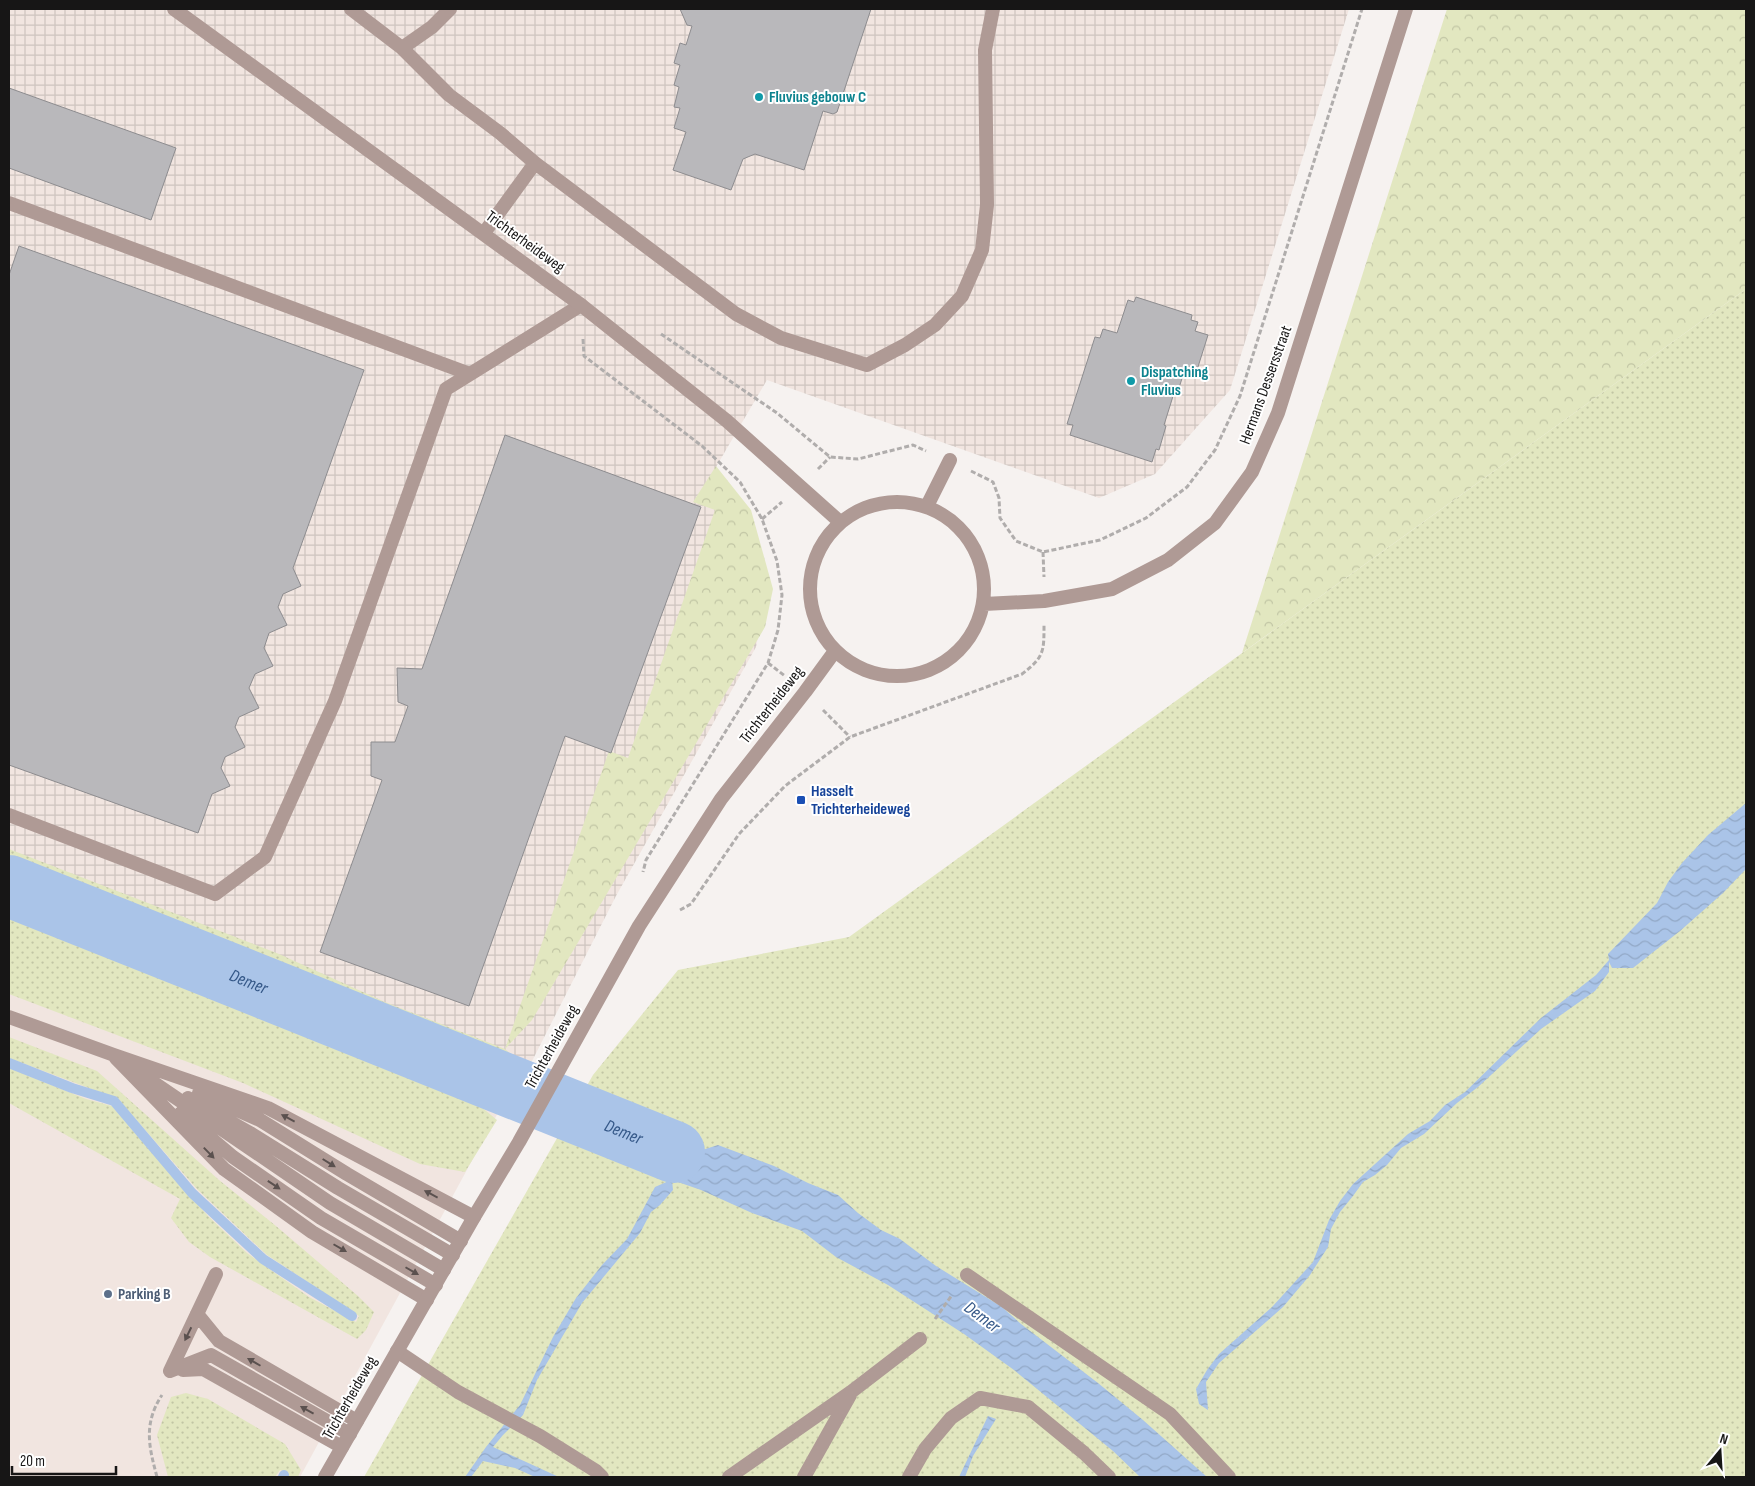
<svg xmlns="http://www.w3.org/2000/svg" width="1755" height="1486" viewBox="0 0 1755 1486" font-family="'Sofia Sans Condensed',sans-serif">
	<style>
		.built { fill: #f1e5e0 }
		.industrial { fill: url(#industrial-grid) }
		.grass { fill: url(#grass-dots) }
		.forest { fill: url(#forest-crowns) }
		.water { fill: url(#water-waves) }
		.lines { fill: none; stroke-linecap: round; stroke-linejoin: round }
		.stream { stroke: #aac4e8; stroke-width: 10 }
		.river { stroke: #aac4e8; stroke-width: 62 }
		.building { fill: #b9b8bb; stroke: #8d8c8f }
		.path { stroke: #b0adac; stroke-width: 3; stroke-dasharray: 5 2.5; stroke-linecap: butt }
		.service { stroke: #af9a95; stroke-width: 14 }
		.minor { stroke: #af9a95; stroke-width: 14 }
		.oneway { fill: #5b514f }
		.culture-dot { fill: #0f9aa8; stroke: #fff; stroke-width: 2 }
		.transit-dot { fill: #1a4fb4; stroke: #fff; stroke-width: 2 }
		.service-dot { fill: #5c6f8a; stroke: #fff; stroke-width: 2 }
		.labels { text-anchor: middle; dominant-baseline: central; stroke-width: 4; stroke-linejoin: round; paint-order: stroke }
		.culture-label { font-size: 16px; font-weight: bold; fill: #0d838f; stroke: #fff; text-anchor: start }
		.street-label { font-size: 16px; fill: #171616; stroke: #fff }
		.transit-label { font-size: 16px; font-weight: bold; fill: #164399; stroke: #fff; text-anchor: start }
		.service-label { font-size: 16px; font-weight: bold; fill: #4e5e75; stroke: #fff; text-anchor: start }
		.water-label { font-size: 18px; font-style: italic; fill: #355888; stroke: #fff }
	</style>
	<defs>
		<pattern id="industrial-grid" width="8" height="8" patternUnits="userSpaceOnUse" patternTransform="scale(1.25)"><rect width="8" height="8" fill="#f1e5e0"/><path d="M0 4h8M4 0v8" fill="none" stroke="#cec4bf"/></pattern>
		<pattern id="grass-dots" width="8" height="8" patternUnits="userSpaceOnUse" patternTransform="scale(1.25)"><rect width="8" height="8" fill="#e2e7c0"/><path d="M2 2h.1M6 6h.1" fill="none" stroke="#c1c5a4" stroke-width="1.8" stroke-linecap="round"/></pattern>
		<pattern id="forest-crowns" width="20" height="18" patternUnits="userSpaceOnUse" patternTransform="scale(1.25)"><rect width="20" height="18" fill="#e2e7c0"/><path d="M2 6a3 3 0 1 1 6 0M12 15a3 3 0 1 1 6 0" fill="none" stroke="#c1c5a4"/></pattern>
		<pattern id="water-waves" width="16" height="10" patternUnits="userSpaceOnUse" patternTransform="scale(1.25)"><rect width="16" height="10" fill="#aac4e8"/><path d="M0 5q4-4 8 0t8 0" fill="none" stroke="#92a8c6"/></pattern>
	</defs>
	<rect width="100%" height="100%" fill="#f6f2f0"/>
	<path class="built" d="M9,903L506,1098L300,1477H9Z"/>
	<path class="industrial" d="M9,9H1349L1230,390L1155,474L1099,498L767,380L716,467L767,591L756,647L616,896L529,1067L9,854Z"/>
	<path class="grass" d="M1746,289V1477H364L593,1075L678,970L849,937Z
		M9,849L279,954L385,1002L505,1049L526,1067L469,1057L9,874Z
		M9,905L456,1086L497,1120L465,1172L420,1164L243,1083L9,994Z
		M9,1037L97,1071L219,1180L276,1226L358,1296L374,1312L366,1330L357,1339L210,1257L189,1242L171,1218L180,1199L9,1103V1068L86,1099L112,1106L208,1216L247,1253L309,1297L356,1322L359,1316L267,1255L197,1189L118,1099L9,1058Z
		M186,1393L208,1399L285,1444L301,1470L298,1477H287L289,1474L280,1470L275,1477H168L157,1435L171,1397Z"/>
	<path class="forest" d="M1447,9H1746V289L1242,653Z
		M716,466L751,510L773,589L765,627L532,1020L505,1049L609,751L628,758L715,510L693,502Z"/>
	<path class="water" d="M1746,803V869L1723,893L1680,931L1633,968H1612L1609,962V972L1595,991L1541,1029L1478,1087L1457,1103L1424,1134L1401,1148L1387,1165L1375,1175L1363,1182L1353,1196L1340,1212L1331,1229L1328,1247L1310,1275L1283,1307L1219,1363L1206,1382L1208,1410L1199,1404L1196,1389L1207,1370L1219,1354L1272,1307L1313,1262L1329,1220L1340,1201L1353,1184L1408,1134L1430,1121L1445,1105L1465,1092L1541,1018L1596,975L1609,960L1608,954L1657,903L1668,882L1682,863L1708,835Z
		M610,1101L639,1105L650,1121L672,1142L696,1152L718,1145L774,1166L808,1183L838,1195L858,1213L881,1230L900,1239L936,1266L1002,1307L1021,1324L1098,1383L1143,1420L1207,1477H1140L1113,1451L1014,1370L964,1334L888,1285L836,1257L802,1231L752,1213L701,1190L672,1180L673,1190L660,1205L651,1212L640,1233L582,1303L537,1380L523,1415L503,1435L493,1447L559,1477H535L515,1468L483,1461L471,1477H465L486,1447L520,1405L553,1337L576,1298L602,1265L627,1239L655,1187L671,1180L605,1155L578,1143Z
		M988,1416L996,1419L973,1456L965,1477H959Z"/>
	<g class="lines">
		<path class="stream" d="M9,1063L72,1088L114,1101L192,1193L263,1259L352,1316
			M283,1477L284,1475"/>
		<path class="river" id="s1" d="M9,886L210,966L674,1152"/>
	</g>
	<path class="building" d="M680,9H871L837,112L833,114L823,111L804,170L755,154L743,159L731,190L673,170L686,132L674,128L680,108L674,107L679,87L674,85L680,65L674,63L680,43L686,45L692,26L687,25Z
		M9,88L176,148L151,220L9,168Z
		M19,246L364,370L293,568L301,586L283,594L278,607L287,625L269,633L264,648L273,666L255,674L249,688L259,708L239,717L235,727L245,747L225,757L221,768L230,786L212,794L198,833L9,765V275Z
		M1136,297L1192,315L1191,320L1198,322L1195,331L1208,335L1197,370L1186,366L1177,394L1174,393L1164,425L1166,426L1159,450L1156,449L1152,462L1070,435L1073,425L1067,424L1095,337L1100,338L1103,329L1117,333L1128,300L1134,302Z
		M505,435L701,507L611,753L565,736L469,1006L320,952L382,780L371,776V742H395L408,706L398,702L397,668L422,669Z"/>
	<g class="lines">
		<path class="path" d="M661,334L777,413L830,457L858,459L913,445L926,451
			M583,339L584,356L702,446L740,482L762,519L777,561L782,595L778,630L768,663L646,860L643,872
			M818,469L830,457
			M971,471L993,482L999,498L1000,518L1016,541L1043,552L1100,540L1146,518L1187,487L1215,450L1240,396L1362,9
			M762,519L782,502
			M1043,552L1044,577
			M768,663L785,676
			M823,710L850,737
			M680,910L691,904L739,834L785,786L850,737L1022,674C1044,657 1044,652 1044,625
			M935,1319L952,1295
			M157,1477C149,1447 143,1424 162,1395"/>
		<path class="service" d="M351,9L402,48
			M450,9L432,27L402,48L449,95L500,133L535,163
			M9,203L470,374
			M484,233L535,163L736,314L781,338L867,365L905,345L935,325L962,296L982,250L987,205L985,50L993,9
			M9,815L215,894L265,857L335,701L446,389L581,305
			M9,1017L114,1055L268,1108L474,1217
			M116,1058L224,1169L312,1232L427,1300
			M141,1074L330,1203L444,1270
			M199,1093L260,1120L347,1174L461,1241
			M188,1098L250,1133L338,1188L453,1255
			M181,1113L233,1157L321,1218L436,1285
			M967,1275L1170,1414L1229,1477
			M197,1314L219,1341L357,1421
			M397,1351L458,1392L540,1436L596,1471L602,1477
			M183,1370L203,1369L342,1447
			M170,1371L211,1355L350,1434
			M170,1371L216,1274
			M729,1477L851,1392L920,1339
			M804,1477L850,1395
			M909,1477L925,1449L951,1418L980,1398L1028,1407L1084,1453L1109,1477"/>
		<path class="minor" d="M174,9L581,305L727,421L840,522
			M810 589a87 87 0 1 1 174 0a87 87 0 1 1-174 0Z
			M927,506L950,460
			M984,604L1044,601L1112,589L1168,560L1215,523L1252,472L1278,413L1406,9
			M325,1477L474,1217L519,1142L639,926L721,799L805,692L835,651"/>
	</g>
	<defs><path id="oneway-solid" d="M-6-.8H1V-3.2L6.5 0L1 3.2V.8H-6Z" transform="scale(1.25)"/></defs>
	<g class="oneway">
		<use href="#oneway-solid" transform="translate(288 1118) rotate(-152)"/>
		<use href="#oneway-solid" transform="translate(209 1153) rotate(46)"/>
		<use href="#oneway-solid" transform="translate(329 1163) rotate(32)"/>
		<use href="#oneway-solid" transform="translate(274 1185) rotate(34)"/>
		<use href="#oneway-solid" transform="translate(431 1194) rotate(-152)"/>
		<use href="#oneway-solid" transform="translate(340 1248) rotate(30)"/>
		<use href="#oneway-solid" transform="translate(412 1271) rotate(30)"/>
		<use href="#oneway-solid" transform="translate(188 1334) rotate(116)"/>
		<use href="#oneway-solid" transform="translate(254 1362) rotate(-150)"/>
		<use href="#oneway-solid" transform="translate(307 1410) rotate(-151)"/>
	</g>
	<g class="culture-dot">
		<circle cx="759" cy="97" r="5"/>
		<circle cx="1131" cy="381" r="5"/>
	</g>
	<rect class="transit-dot" x="796" y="795" width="10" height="10" rx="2.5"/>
	<circle class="service-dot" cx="108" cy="1294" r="5"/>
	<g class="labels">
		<g class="culture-label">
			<text x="769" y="97">Fluvius gebouw C</text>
			<text x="1141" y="372">Dispatching<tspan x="1141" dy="18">Fluvius</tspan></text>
		</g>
		<g class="street-label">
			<text transform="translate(525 242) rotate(36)">Trichterheideweg</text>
			<text transform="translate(1266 385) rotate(-70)">Hermans Dessersstraat</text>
			<text transform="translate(772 705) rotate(-52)">Trichterheideweg</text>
			<text transform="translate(552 1047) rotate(-61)">Trichterheideweg</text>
			<text transform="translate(350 1398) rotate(-60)">Trichterheideweg</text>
		</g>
		<g class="transit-label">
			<text x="811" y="791">Hasselt<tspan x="811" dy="18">Trichterheideweg</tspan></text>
		</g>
		<g class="service-label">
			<text x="118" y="1294">Parking B</text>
		</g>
		<g class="water-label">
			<text stroke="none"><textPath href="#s1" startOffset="258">Demer</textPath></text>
			<text stroke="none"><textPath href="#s1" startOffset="662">Demer</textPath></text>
			<text transform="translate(982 1317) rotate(37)">Demer</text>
		</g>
	</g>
	<rect width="1755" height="1486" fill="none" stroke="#171616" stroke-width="20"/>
	<g transform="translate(1720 1451) rotate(18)" stroke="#ffffff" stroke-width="4" paint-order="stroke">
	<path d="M0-4L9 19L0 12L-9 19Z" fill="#171616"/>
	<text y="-8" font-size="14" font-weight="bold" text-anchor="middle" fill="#171616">N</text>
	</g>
	<path d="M12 1466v8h104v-8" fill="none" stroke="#171616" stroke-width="2.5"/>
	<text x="20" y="1466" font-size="15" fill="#171616" stroke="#ffffff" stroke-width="4" paint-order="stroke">20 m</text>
</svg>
